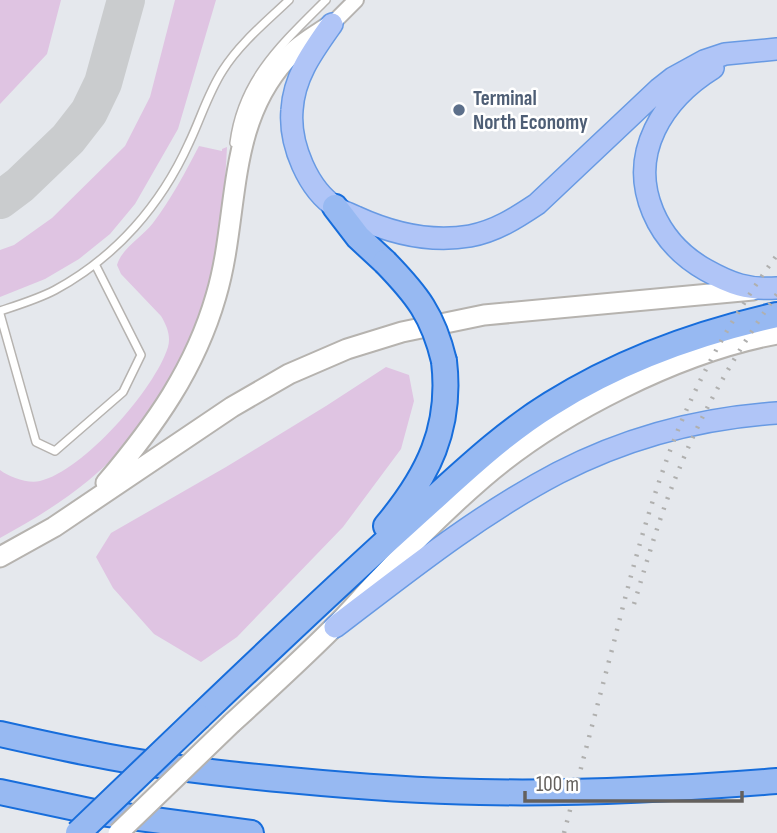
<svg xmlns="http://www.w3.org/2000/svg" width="777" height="833" viewBox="0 0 777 833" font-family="'Sofia Sans Condensed',sans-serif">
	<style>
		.green { fill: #dfc4e2 }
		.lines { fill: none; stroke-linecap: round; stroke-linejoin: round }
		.taxiway { stroke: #caccce; stroke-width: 38 }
		.service-casing { stroke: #b6b3b0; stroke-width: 10 }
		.minor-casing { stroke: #b6b3b0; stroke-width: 18 }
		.secondary-casing { stroke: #b6b3af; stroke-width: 23 }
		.primary-casing { stroke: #689ae3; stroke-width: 24 }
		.motorway-casing { stroke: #176ddb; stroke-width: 28 }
		.service { stroke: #fff; stroke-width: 7 }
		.minor { stroke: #fff; stroke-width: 14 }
		.secondary { stroke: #fff; stroke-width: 19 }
		.primary { stroke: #b0c5f7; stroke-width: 21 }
		.motorway { stroke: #97b9f2; stroke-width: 24 }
		.rail { stroke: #b0b0af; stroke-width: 4.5; stroke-dasharray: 2 9; stroke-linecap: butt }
		.secondary-bridge-casing { stroke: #b6b3af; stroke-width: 23; stroke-linecap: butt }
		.motorway-bridge-casing { stroke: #176ddb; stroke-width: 28; stroke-linecap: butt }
		.secondary-bridge { stroke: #fff; stroke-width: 19 }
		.motorway-bridge { stroke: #97b9f2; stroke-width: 24 }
		.service-dot { fill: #5c6f8a; stroke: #fff; stroke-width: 2.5 }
		.labels { text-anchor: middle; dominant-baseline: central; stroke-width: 5; stroke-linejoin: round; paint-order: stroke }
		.service-label { font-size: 21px; font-weight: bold; fill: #4e5e75; stroke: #fff; text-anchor: start }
	</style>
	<rect width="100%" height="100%" fill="#e5e8ed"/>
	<path class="green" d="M0,0H61L47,54L0,104Z
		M175,0H216L178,129L135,204L110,234L79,259L45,279L0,297V250L14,245L52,218L125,146L150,97Z
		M199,146L222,151V149L227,147C225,184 223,222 216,258C200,342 155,426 89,480C61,503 31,521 0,538V470C9,477 28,484 40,481C83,471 155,389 168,347C171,336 167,326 161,316L121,274L117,265C122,248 142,237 153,223C171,199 185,173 199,146Z
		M386,367L409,375L414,401L401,449L343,527L237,637L201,662L154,634L113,588L96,557L111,533L226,467L326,406Z"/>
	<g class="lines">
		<path class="taxiway" d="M0,200L20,185L68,139L89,112L103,83L126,0"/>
		<defs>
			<path id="service" d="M234,143C242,79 283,43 326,0
				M0,311C18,305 38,299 55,290C116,257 161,205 189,143C201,118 208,93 223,70C240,43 266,22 289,0
				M0,314L36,442L55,451L123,392L141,355L95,264"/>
			<path id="minor" d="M332,24L356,0"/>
			<path id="secondary" d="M106,483C155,425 195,369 216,296C240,215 225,126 286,59C297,46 314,37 328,27
				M0,557L54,527L232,407L289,374L347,349L402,332L484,315L753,290
				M232,723C266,692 300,661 333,628C350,612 364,594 380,578C413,543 447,509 483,478C558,413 680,352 777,334"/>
			<path id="primary" d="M332,24C313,51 294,76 292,110C289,144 308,190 337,208C343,212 350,214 356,217C393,234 430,243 470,236C496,231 516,218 537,204L659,89L673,78L704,61L725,54L777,49
				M713,68C663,99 628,153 653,212C664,238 681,256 706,270C731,284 748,290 777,288
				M335,627C407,572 478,515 558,473C626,438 701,418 777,413"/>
			<path id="motorway" d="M335,207L358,237L385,262
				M386,526C428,476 452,428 444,361
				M199,717C269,650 340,583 412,518C457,478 499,436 551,404C621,360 697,333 777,315
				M0,734C31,741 62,748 94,754C158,767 223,774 289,780C352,786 416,791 480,792C579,794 678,789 777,781
				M0,792L94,812L251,833"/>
		</defs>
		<use href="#service" class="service-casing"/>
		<use href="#minor" class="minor-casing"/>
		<use href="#secondary" class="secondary-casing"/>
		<use href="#primary" class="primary-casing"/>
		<use href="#motorway" class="motorway-casing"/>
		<use href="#service" class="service"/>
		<use href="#minor" class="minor"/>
		<use href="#secondary" class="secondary"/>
		<use href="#primary" class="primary"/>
		<use href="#motorway" class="motorway"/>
		<path class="rail" d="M634,604C648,558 661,511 680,467C705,405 739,348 777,294
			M564,833C581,768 598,703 615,638C633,566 652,494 680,425C705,365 738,308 777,255"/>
		<defs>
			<path id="secondary-bridge" d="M118,833L232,723"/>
			<path id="motorway-bridge" d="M385,262C417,295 433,315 444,361
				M78,833L199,717"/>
		</defs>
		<use href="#secondary-bridge" class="secondary-bridge-casing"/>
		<use href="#motorway-bridge" class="motorway-bridge-casing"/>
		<use href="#secondary-bridge" class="secondary-bridge"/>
		<use href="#motorway-bridge" class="motorway-bridge"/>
	</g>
	<circle class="service-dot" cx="459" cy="110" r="7"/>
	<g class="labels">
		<g class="service-label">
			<text x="473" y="98">Terminal<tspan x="473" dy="24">North Economy</tspan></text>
		</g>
	</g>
	<path d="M525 791v10h217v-10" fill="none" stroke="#64605d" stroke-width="3.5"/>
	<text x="536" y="791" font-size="21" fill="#64605d" stroke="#ffffff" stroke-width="5" paint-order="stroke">100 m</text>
</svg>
